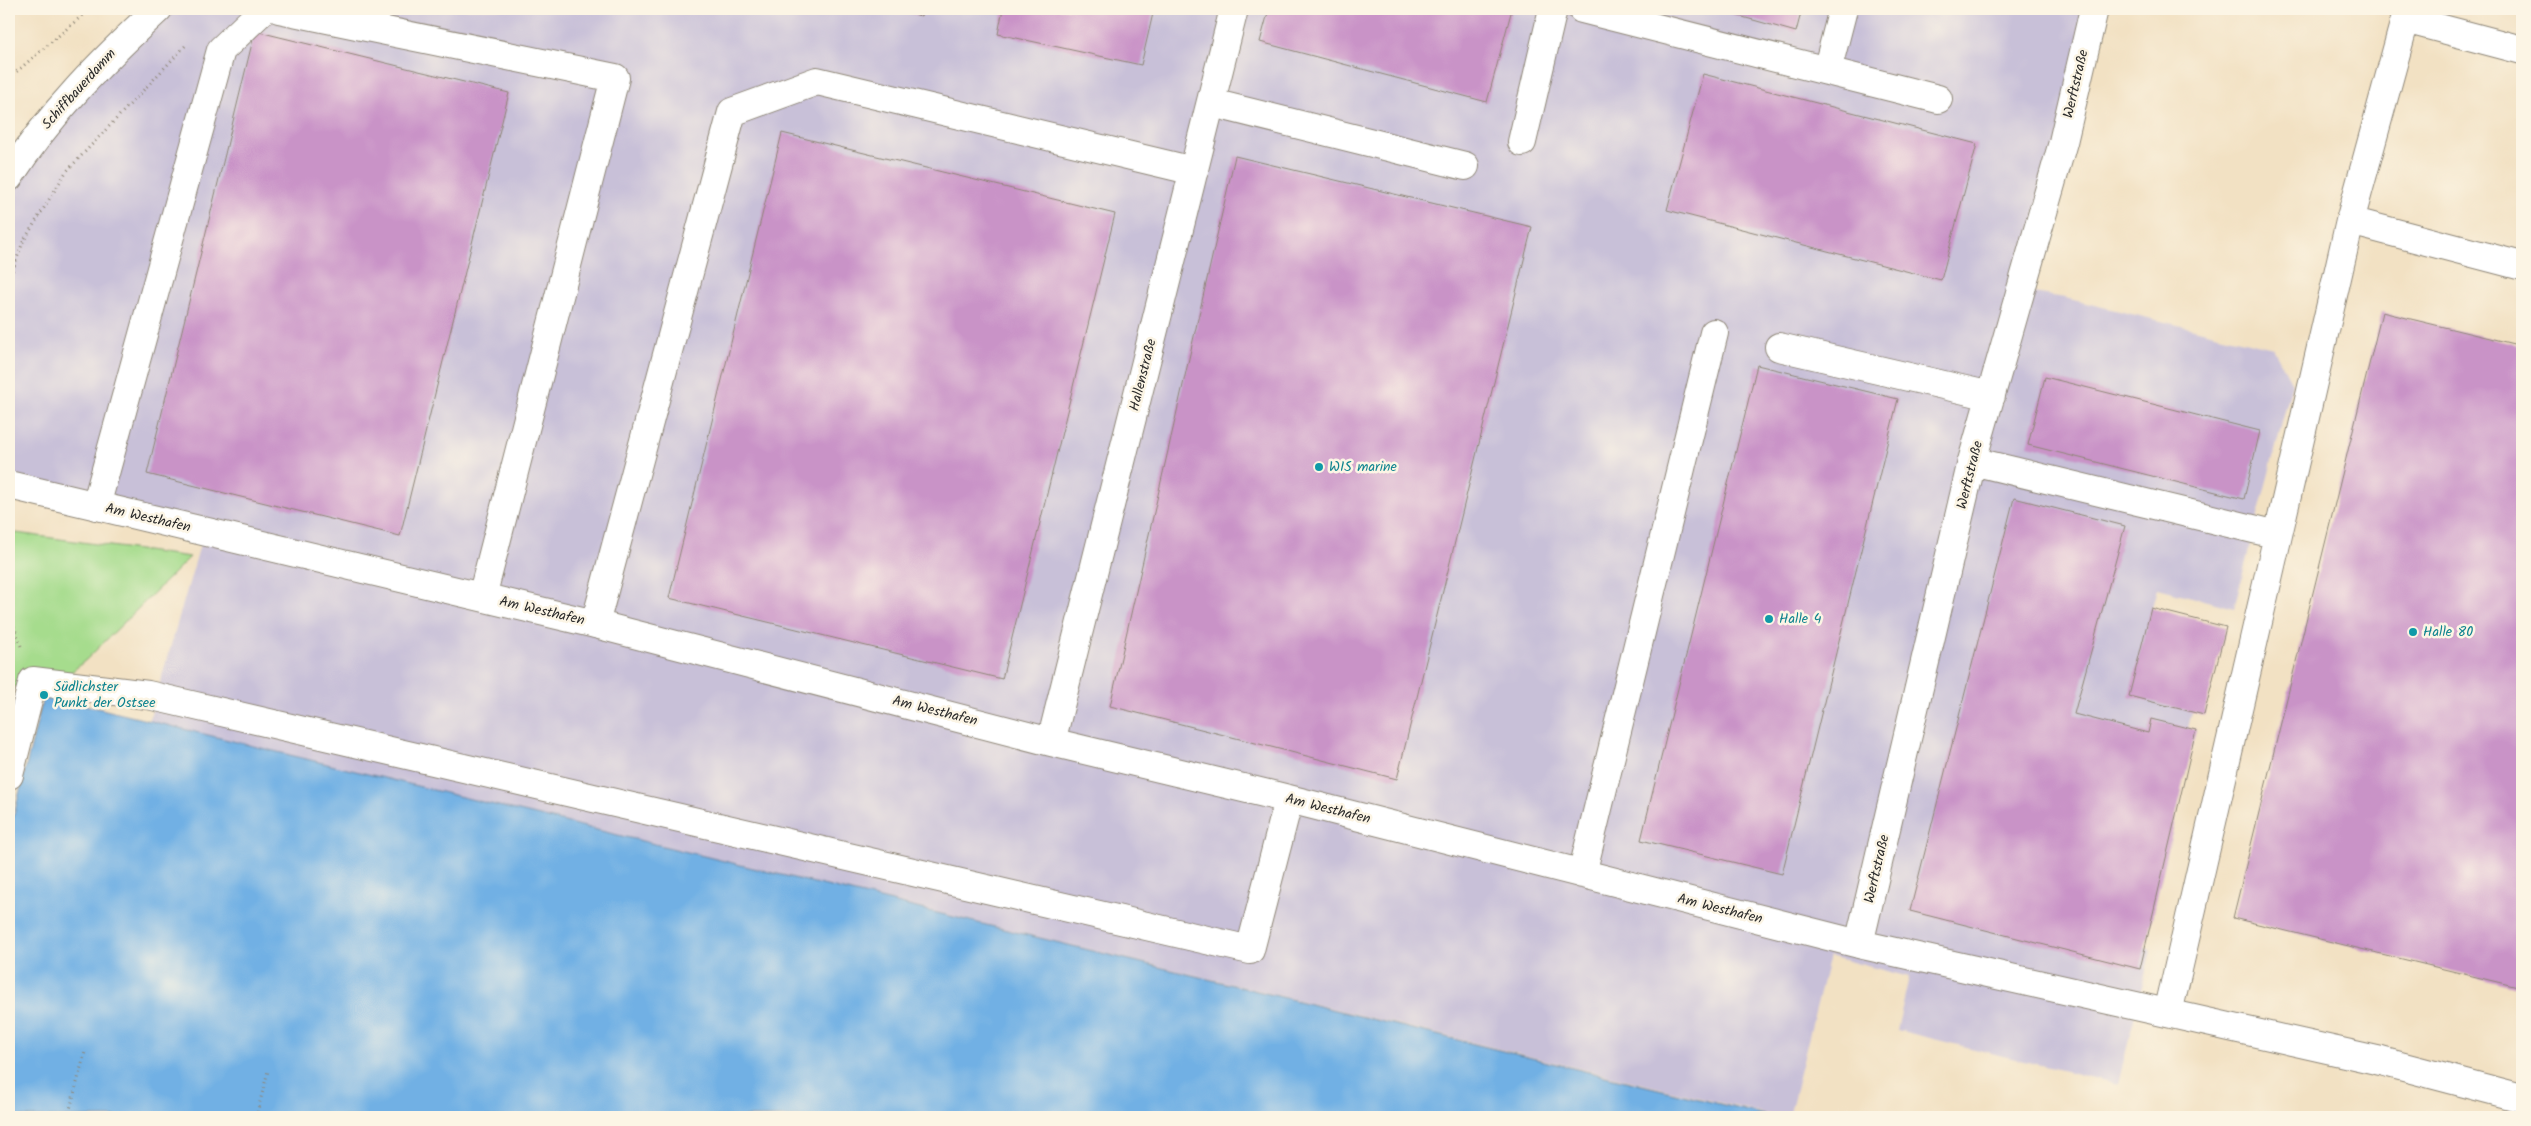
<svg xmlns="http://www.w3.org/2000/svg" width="2531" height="1126" viewBox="0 0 2531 1126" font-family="Kalam,sans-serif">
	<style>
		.industrial { fill: #c8c0d8 }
		.green { fill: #a6dc8d; stroke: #68845c }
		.water { fill: #71b0e4; stroke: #4e6e88 }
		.building { fill: #c993c7 }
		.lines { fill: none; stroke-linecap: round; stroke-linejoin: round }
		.minor-casing { stroke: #8e8677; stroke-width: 30 }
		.path { stroke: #8e8677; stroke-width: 3; stroke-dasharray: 1 4; stroke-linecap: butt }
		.minor { stroke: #fff; stroke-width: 28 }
		.culture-dot { fill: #0f9aa8; stroke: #fcf5e5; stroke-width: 2 }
		.labels { text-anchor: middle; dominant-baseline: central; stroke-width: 5; stroke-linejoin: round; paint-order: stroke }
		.street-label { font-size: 14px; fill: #2b2b2b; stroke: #fcf5e5 }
		.culture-label { font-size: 14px; fill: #0d838f; stroke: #fcf5e5; text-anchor: start }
	</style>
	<rect width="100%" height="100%" fill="#fcf5e5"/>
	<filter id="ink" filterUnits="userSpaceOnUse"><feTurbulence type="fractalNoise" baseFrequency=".02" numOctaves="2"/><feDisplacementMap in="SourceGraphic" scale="10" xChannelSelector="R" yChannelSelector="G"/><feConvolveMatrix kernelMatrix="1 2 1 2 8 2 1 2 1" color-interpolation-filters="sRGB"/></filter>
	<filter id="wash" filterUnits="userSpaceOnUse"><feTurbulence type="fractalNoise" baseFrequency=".0096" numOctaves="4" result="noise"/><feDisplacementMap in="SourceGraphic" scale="20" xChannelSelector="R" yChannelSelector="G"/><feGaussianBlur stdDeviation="1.12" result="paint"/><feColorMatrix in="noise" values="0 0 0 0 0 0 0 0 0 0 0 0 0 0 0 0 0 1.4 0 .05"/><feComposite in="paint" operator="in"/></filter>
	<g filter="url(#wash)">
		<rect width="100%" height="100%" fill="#f2e1c3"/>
		<path class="industrial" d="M158,9H2094L2021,291L2065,298L2273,348L2292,384L2234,608L2157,588L2129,696L2192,712L2188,728L2196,730L2145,948L2151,950L2118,1084L1897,1030L1909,977L1829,956L1789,1117H1779L149,721L204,531L9,485V177Z"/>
		<path class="green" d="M9,532L190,557L87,659L44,695L14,686L9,707Z"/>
		<path class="water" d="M44,695L1773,1117H9V834Z"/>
		<g id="blocks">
			<path class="building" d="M893,9H923L921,16Z
				M1003,9H1154L1141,65L998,34Z
				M1269,9H1512L1487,102L1260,42Z
				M1714,9H1802L1796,32Z
				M255,31L509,93L400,536L147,474Z
				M1703,74L1977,144L1941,280L1667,210Z
				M782,133L1115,214L1002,679L669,598Z
				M1235,156L1532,227L1397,779L1110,706Z
				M2382,312L2522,346V988L2233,918Z
				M1757,365L1898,399L1782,874L1641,840Z
				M2045,377L2260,431L2244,499L2028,445Z
				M2014,498L2125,526L2074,714L2148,733L2151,719L2196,730L2140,969L1910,911Z
				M2151,608L2226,627L2204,715L2129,696Z"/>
		</g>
	</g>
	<g filter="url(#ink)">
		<use href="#blocks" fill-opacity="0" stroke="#8e8677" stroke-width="1"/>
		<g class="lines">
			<defs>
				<path id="minor" d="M279,9L615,78L482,597
					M1582,9L1938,99
					M2405,19L2522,50
					M1827,71L1843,9
					M1212,103L1465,166
					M1522,142L1553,9
					M9,177C51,112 102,61 158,9
					M2350,221L2408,9
					M1779,347L1991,396
					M1972,461L2278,535L2168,1013
					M9,485L595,624L1051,742L1289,799L1859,944L2381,1061L2522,1098
					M96,506L221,50L264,9
					M2278,535L2350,221L2522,266
					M595,624L732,112L817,81L1194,171
					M1051,742L1234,9
					M9,775L33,681L148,695L1250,950L1289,799
					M1582,874L1714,333
					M1859,944L1972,461L2063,142L2094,9"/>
			</defs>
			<use href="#minor" class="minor-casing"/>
			<path class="path" d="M9,78L90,9
				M9,280L23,242L66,172L187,44
				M9,612L22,649
				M68,1117L85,1052
				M256,1117L268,1071"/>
			<use href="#minor" class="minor"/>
		</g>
	</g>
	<g class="culture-dot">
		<circle cx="1319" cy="467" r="5"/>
		<circle cx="1769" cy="619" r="5"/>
		<circle cx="2413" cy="632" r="5"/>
		<circle cx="44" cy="695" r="5"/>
	</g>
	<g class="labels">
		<g class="street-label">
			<text transform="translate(2076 84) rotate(-77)">Werftstraße</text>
			<text transform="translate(79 89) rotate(-48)">Schiffbauerdamm</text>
			<text transform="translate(1143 375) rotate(-76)">Hallenstraße</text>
			<text transform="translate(1970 475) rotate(-76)">Werftstraße</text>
			<text transform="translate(148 518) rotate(13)">Am Westhafen</text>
			<text transform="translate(542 611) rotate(13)">Am Westhafen</text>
			<text transform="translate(935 711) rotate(14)">Am Westhafen</text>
			<text transform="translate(1328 809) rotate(14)">Am Westhafen</text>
			<text transform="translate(1877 869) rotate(-77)">Werftstraße</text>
			<text transform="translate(1720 909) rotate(14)">Am Westhafen</text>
		</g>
		<g class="culture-label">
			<text x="1329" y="467">WIS marine</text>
			<text x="1779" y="619">Halle 4</text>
			<text x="2423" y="632">Halle 80</text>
			<text x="54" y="687">Südlichster<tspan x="54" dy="16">Punkt der Ostsee</tspan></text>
		</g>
	</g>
	<rect width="2531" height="1126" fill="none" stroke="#fcf5e5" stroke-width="30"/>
</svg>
